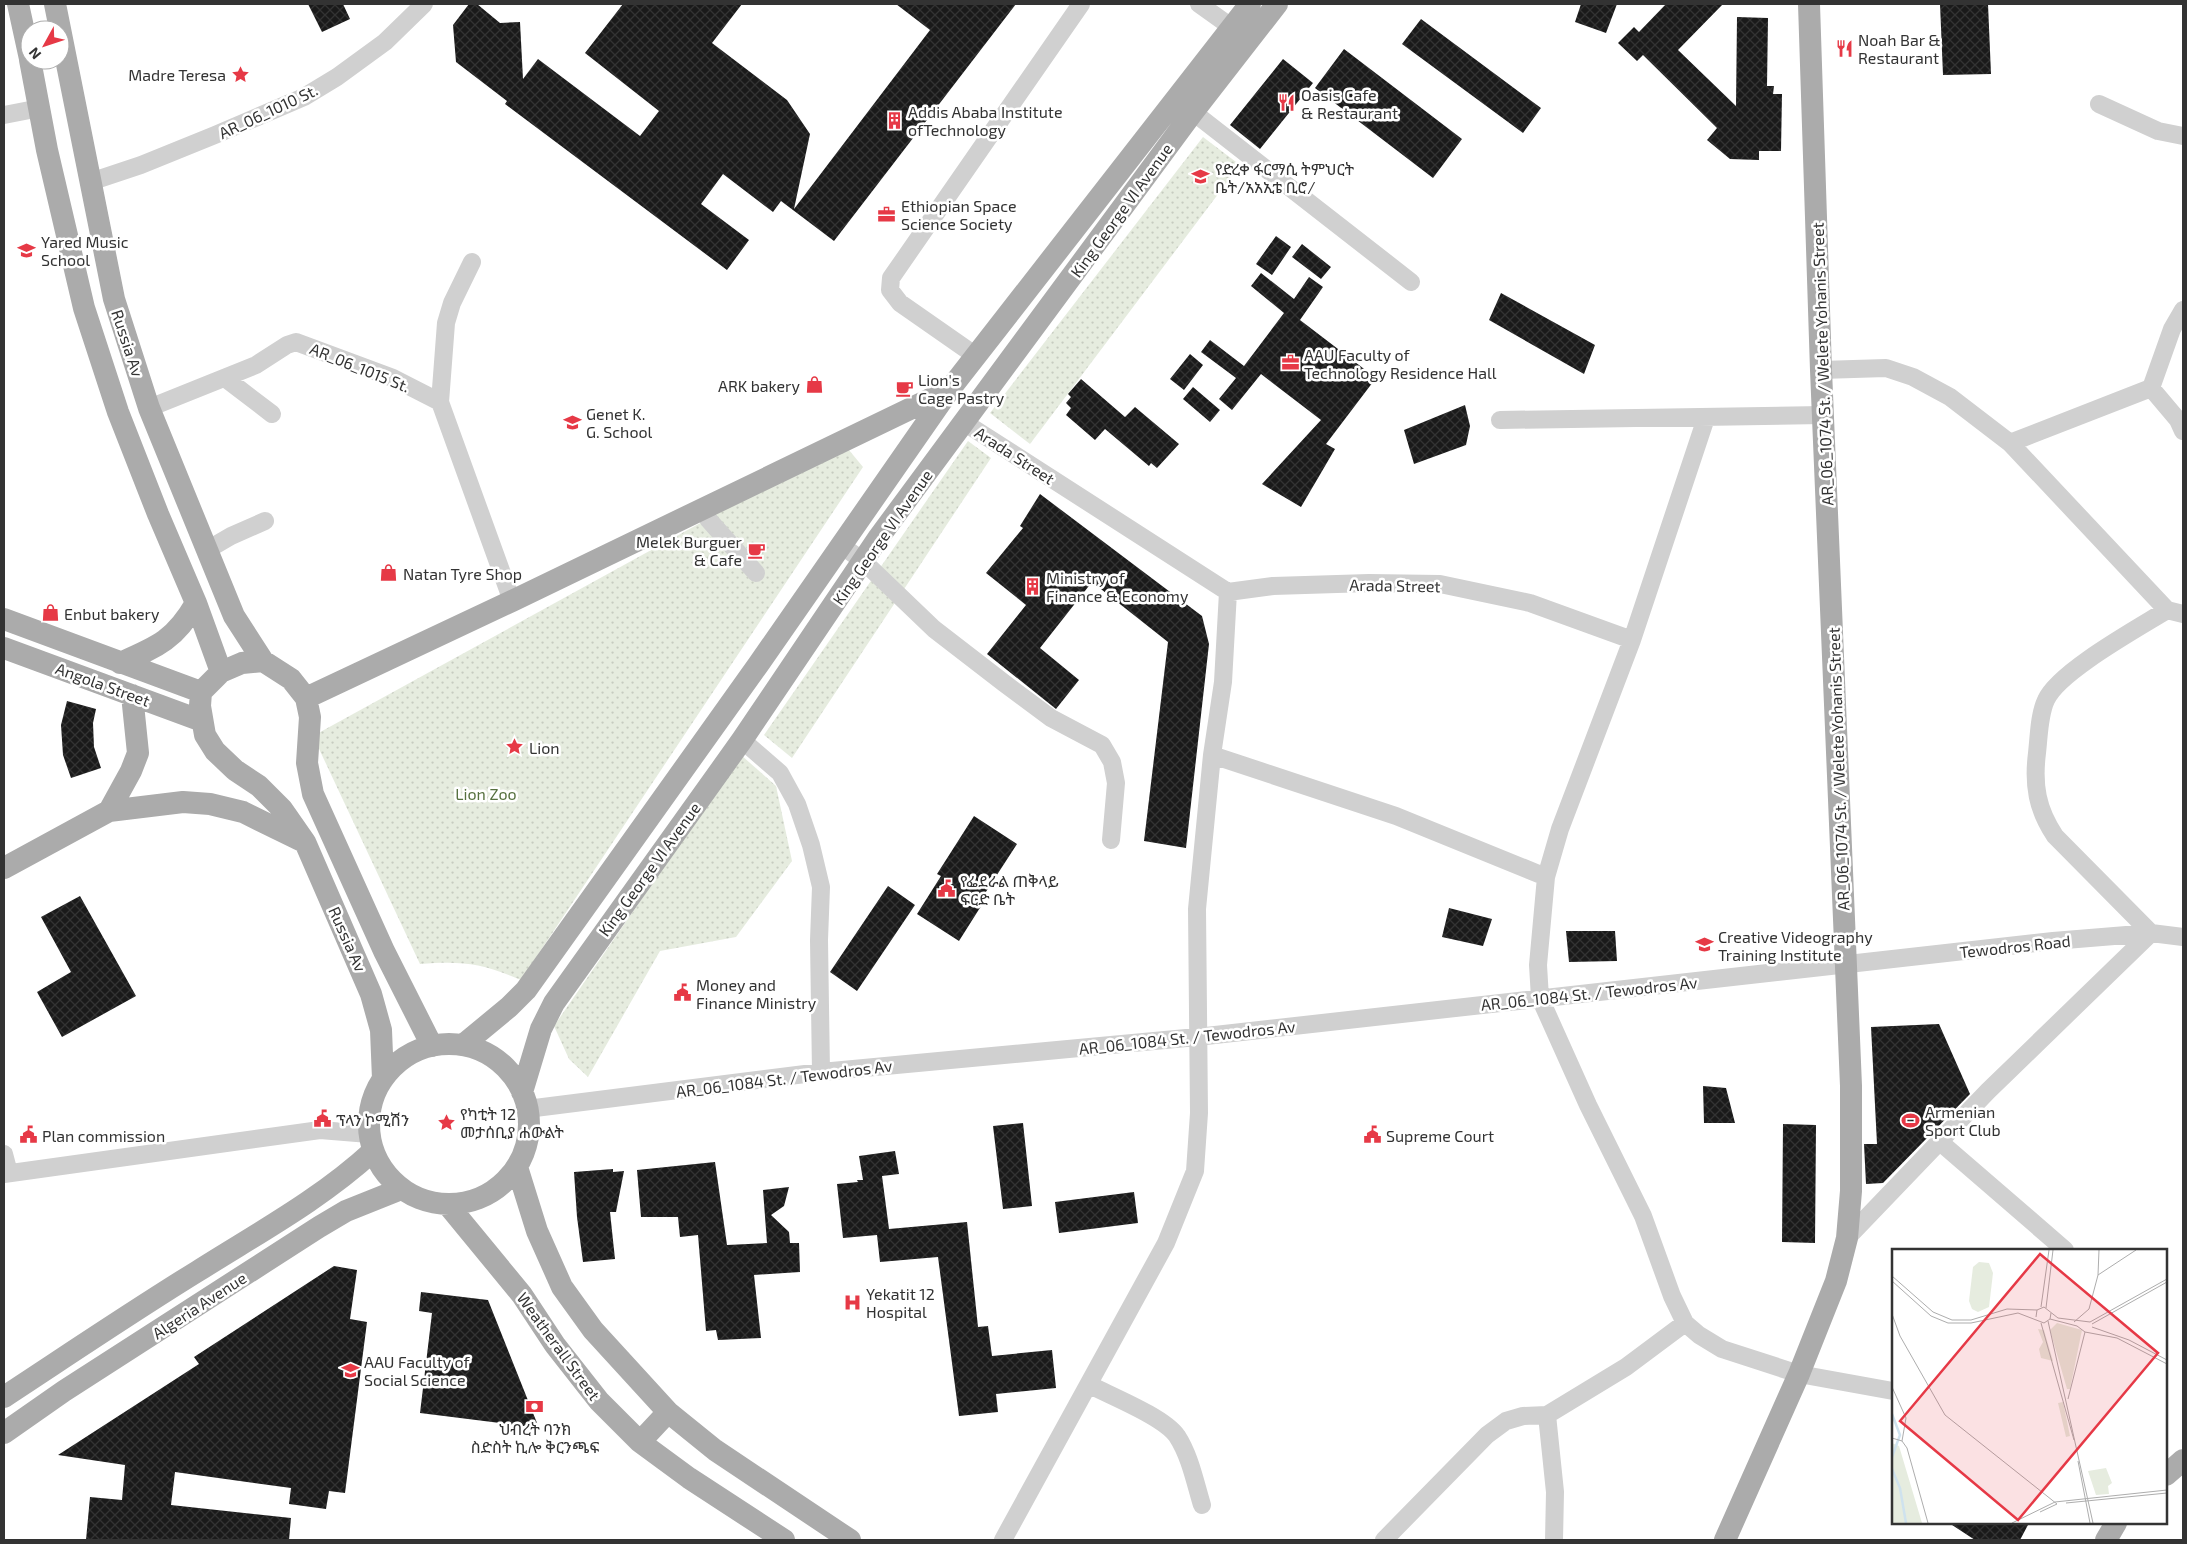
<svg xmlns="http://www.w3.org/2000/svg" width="2187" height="1544" viewBox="0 0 2187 1544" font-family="'Exo 2','Noto Sans Ethiopic',sans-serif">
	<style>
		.park { fill: url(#park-dots) }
		.building { fill: url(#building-cross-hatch) }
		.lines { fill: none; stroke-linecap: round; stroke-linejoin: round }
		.minor { stroke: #d0d0d0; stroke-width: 18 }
		.major { stroke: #ababab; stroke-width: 22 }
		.labels { text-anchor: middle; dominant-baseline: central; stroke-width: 5; stroke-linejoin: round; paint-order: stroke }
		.poi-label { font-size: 16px; fill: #333; stroke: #fff; text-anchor: start }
		.street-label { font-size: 16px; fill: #333; stroke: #fff }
		.park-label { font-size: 16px; fill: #56703f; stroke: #fff }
		.inset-river { fill: none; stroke: #cfe2ee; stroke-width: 2.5 }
		.inset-road { fill: none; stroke: #adadad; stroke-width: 1 }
		.view { fill: #e63946; fill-opacity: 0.15; stroke: #e63946; stroke-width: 2.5 }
		.inset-edge { fill: none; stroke: #333; stroke-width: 2.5 }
	</style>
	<defs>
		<pattern id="park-dots" width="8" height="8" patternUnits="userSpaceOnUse" patternTransform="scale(1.25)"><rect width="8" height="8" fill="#e6ecdf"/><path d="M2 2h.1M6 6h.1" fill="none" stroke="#c6cbc0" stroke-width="1.8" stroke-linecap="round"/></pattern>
		<pattern id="building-cross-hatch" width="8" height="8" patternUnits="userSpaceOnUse" patternTransform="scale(1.25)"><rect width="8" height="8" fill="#1a1a1a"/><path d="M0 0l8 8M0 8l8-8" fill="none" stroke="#333"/></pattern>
	</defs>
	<rect width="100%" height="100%" fill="#fff"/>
	<path class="park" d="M1203,137L1240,165L1030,444L990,413Z
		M968,441L991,458L792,758L764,735Z
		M844,444L863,467L521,980C481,963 463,961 420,964L313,736Z
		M741,755L776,786L792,861L736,937L660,951L588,1077L569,1059L554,1026Z"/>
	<path class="building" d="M308,4H343L350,19L322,32Z
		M469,4H477L500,23L520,22L523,79L538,59L640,136L659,111L585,53L623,4H742L712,43L787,100L810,134L794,209L930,30L896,4H1016L834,241L781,201L773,212L723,174L701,204L749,240L727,270L505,104L507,101L456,62L453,25Z
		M1581,4H1617L1606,33L1575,22Z
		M1666,4H1723L1678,50L1736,106L1737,17L1768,18L1767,86H1774L1773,94H1782L1781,151H1759V160L1730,159L1707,140L1717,128L1643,55L1637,61L1618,43L1634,27L1639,32Z
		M1940,4H1988L1991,74L1943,75Z
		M1421,19L1541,108L1523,133L1402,44Z
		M1344,49L1462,139L1433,178L1315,88Z
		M1283,59L1313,83L1260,149L1230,125Z
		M1276,236L1291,247L1272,275L1256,264Z
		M1302,244L1331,267L1321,279L1292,257Z
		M1261,273L1294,299L1309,277L1323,287L1300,320L1376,378L1326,444L1335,449L1301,507L1262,484L1321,420L1261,374L1232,410L1219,399L1236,378L1201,352L1210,340L1244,366L1284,313L1251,286Z
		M1501,293L1595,345L1584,374L1489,320Z
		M1190,354L1203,365L1184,390L1170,379Z
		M1081,379L1125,417L1135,407L1179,444L1157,468L1151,463L1149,466L1105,429L1095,440L1066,415L1071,408L1066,403L1071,397L1068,394Z
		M1193,387L1220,410L1210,422L1183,399Z
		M1465,405L1470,426L1466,445L1414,464L1404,430Z
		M1040,494L1202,616L1209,644L1186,848L1144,841L1168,642L1092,582L1040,648L1079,680L1056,709L987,654L1026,605L986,573L1023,528L1020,526Z
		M67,701L96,709L93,723L94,747L101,768L71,778L63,755L61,725Z
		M974,816L1017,844L980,901L983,903L959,941L917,914L941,876L937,874Z
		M888,886L915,905L857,991L830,972Z
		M80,896L136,996L62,1037L37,992L71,972L41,917Z
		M1449,908L1492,919L1483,946L1442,937Z
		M1566,931H1615L1617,961L1569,962Z
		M1939,1024L1970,1094L1883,1183L1866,1184L1864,1144H1877L1871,1027Z
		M1703,1086L1726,1088L1735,1123H1704Z
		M1023,1123L1032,1206L1003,1209L993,1126Z
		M1783,1124L1816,1125L1815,1243L1782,1242Z
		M895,1151L899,1174L882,1176L889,1229L967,1222L978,1327L988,1326L992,1356L1052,1350L1056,1388L996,1394L998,1412L959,1416L938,1257L880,1262L877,1235L843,1238L837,1184L858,1182L857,1180H863L859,1156Z
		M715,1162L727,1245L767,1243L763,1190L789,1187L784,1206L771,1215L789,1232L790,1243H799L800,1272L754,1275L761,1338L718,1340L716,1330L706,1331L698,1235L680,1237L678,1217H641L637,1170Z
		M613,1169V1172L624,1171L616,1212H610L615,1259L583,1262L577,1217L574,1172Z
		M1134,1192L1138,1223L1059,1233L1055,1202Z
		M334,1266L357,1270L350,1319L367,1322L345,1493L329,1491L326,1509L289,1504L291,1488L175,1472L171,1505L291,1518L289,1540H86L90,1497L122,1500L125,1465L58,1455L199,1364L194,1357Z
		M421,1292L488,1300L539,1428L420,1413L432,1313L419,1311Z
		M1949,1523H2029L2020,1540H1975Z"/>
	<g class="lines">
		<path class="minor" d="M1199,4L1241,34
			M2099,104L2158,131L2183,136
			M1184,105L1411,282
			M4,115L40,108
			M90,182L141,165L215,135L304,97L337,77L385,42L424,4
			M976,356L900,303L890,290L891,278L1081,4
			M1821,370L1886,368L1913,377L1950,397L2010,443L2167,610L2183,614
			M225,378L272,414
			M2151,388L2178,420L2183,431
			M440,402L446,323L452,303L472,262
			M149,408L256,365L287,345L296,342L393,378L440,402L512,601
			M1500,420L1823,415
			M965,423L1228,592L1273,586L1369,583L1440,584L1530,603L1632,640L1706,418
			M2010,443L2151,388L2172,329L2183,310
			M708,519L756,573
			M841,545L863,561L934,629L1004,683L1051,718L1102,745L1112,762L1116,783L1111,840
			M207,550L231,536L265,521
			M1632,640L1560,829L1546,877L1538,965L1540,998L1588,1105L1643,1216L1672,1296L1685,1323L1699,1335L1722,1349L1799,1374L1893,1391
			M742,740L780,773L797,804L811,845L821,887L819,940L821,1072
			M1212,755L1396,816L1546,877
			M527,1109L821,1072L1197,1037L2053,941L2151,933L2183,937
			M1940,1142L2065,1250
			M4,1154L9,1173
			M4,1174L320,1130L369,1134
			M1847,1238L1988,1091L2151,933L2055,836C2037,809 2033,785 2037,753C2039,736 2039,715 2046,700C2058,672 2138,628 2167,610
			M1090,1385C1111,1396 1164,1417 1177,1436C1190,1456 1195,1482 1202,1505
			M1547,1415L1555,1492L1554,1540
			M1003,1540L1166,1243L1195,1171L1199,1113L1197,909L1212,755L1223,682L1228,592
			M1384,1540L1487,1435L1506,1421L1523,1416L1547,1415L1626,1367L1685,1323"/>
		<path class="major" d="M18,4L30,59
			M55,4L114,299L149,408L234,616L263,661
			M30,60L47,150L84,308L118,412L158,514L196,603L221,672
			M4,619L201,692
			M4,648L202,721
			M120,663C157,647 175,640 196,603
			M306,698L512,601L947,391
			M109,811L131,771L138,753L132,695
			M4,868L109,811L183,802L210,804L243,812L304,842
			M369 1124a80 80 0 1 1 160 0a80 80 0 1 1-160 0Z
			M463,1045L509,1007L526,990L758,665L950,389L1250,4
			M383,1079L381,1030L371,994L305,842L282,809L259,786L235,770L215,751L205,735L200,706L201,692L221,672L242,663L263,661L291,679L306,698L310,717L307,763L313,794L384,951L432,1046
			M522,1092L541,1029L554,1003L569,982L742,740L879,537L1193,112L1277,4
			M517,1167L537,1231L562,1287L593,1330L668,1412L715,1450L850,1540
			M448,1205L522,1295L555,1345L599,1401L640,1442L689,1478L784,1540
			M4,1397C68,1355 133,1311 198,1271C258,1233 321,1199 373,1151
			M4,1433L64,1391L319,1227L346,1211L401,1189
			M640,1442L668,1412
			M2166,1475L2183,1460
			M1725,1540L1799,1374L1836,1281L1847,1238L1851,1191V1086L1821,370L1809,4
			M2106,1540L2116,1523"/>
	</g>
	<defs>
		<symbol id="restaurant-bare" viewBox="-9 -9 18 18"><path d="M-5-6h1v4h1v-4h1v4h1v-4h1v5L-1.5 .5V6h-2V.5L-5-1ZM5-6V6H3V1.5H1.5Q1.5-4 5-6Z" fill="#e63946" stroke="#fff" stroke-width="2.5" paint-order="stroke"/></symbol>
		<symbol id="sight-bare" viewBox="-9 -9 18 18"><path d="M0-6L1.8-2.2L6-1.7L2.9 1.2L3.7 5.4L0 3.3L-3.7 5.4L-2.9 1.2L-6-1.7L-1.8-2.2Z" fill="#e63946" stroke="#fff" stroke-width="2.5" paint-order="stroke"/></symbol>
		<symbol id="building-bare" viewBox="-9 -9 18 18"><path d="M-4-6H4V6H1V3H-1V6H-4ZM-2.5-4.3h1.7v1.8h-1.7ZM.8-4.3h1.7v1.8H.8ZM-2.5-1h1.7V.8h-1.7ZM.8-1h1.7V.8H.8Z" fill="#e63946" stroke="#fff" stroke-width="2.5" paint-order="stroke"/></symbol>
		<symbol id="university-bare" viewBox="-9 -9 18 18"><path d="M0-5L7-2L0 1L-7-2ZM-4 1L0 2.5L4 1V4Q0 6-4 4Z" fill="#e63946" stroke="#fff" stroke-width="2.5" paint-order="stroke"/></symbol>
		<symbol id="office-bare" viewBox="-9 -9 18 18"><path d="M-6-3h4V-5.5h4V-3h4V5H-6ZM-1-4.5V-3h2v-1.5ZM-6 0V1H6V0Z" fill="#e63946" stroke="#fff" stroke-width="2.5" paint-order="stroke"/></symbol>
		<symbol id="shop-bare" viewBox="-9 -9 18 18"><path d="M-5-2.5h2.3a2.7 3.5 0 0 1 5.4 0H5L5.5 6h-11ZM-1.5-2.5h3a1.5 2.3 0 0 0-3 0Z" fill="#e63946" stroke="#fff" stroke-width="2.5" paint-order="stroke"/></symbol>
		<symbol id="cafe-bare" viewBox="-9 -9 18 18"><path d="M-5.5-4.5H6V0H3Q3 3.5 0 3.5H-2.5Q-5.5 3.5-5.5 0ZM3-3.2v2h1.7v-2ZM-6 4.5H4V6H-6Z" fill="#e63946" stroke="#fff" stroke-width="2.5" paint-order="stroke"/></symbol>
		<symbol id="school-bare" viewBox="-9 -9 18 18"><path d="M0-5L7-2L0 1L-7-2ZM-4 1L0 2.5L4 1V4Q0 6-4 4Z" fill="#e63946" stroke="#fff" stroke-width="2.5" paint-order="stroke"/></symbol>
		<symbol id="civic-bare" viewBox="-9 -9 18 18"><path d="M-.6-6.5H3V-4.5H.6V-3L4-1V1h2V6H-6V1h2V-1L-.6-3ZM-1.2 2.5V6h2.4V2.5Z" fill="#e63946" stroke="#fff" stroke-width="2.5" paint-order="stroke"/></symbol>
		<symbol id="stadium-bare" viewBox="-9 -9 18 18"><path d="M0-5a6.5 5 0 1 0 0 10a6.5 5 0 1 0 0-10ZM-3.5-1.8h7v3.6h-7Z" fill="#e63946" stroke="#fff" stroke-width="2.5" paint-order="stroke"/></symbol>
		<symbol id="hospital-bare" viewBox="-9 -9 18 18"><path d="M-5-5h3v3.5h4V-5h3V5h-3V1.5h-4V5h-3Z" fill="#e63946" stroke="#fff" stroke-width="2.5" paint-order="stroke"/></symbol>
		<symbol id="bank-bare" viewBox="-9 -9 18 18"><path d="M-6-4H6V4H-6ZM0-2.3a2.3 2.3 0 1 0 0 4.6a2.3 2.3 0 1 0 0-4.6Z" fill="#e63946" stroke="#fff" stroke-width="2.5" paint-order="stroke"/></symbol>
	</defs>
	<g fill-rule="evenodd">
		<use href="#restaurant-bare" x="1832" y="36" width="25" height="25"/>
		<use href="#sight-bare" x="228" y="62" width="25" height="25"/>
		<use href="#restaurant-bare" x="1274" y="90" width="25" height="25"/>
		<use href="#building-bare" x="882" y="108" width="25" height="25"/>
		<use href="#university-bare" x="1188" y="164" width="25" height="25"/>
		<use href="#office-bare" x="874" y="202" width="25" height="25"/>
		<use href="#university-bare" x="14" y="238" width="25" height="25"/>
		<use href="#office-bare" x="1278" y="350" width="25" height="25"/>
		<use href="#shop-bare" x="802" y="372" width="25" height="25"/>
		<use href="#cafe-bare" x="892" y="376" width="25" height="25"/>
		<use href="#school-bare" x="560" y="410" width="25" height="25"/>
		<use href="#cafe-bare" x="744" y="538" width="25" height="25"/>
		<use href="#shop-bare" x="376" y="560" width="25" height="25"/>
		<use href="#building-bare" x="1020" y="574" width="25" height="25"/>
		<use href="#shop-bare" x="38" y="600" width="25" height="25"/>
		<use href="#sight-bare" x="502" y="734" width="25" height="25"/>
		<use href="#civic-bare" x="934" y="876" width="25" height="25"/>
		<use href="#university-bare" x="1692" y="932" width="25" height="25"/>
		<use href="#civic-bare" x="670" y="980" width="25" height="25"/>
		<use href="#civic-bare" x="310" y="1106" width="25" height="25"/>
		<use href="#stadium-bare" x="1898" y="1108" width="25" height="25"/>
		<use href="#sight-bare" x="434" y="1110" width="25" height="25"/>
		<use href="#civic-bare" x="16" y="1122" width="25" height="25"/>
		<use href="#civic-bare" x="1360" y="1122" width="25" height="25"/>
		<use href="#hospital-bare" x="840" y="1290" width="25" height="25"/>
		<use href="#university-bare" x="338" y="1358" width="25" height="25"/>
		<use href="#bank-bare" x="522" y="1394" width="25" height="25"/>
	</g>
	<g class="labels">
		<g class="poi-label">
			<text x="1858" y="39">Noah Bar &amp;<tspan x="1858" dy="18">Restaurant</tspan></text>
			<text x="226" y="74" text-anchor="end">Madre Teresa</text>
			<text x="1301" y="94">Oasis Cafe<tspan x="1301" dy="18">&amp; Restaurant</tspan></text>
			<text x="908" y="111">Addis Ababa Institute<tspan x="908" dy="18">ofTechnology</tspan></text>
			<text x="1215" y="168">የድረቀ ፋርማሲ ትምህርት<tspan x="1215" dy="18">ቤት/አአኢቴ ቢሮ/</tspan></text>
			<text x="901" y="205">Ethiopian Space<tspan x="901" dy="18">Science Society</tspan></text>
			<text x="41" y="241">Yared Music<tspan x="41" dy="18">School</tspan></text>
			<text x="1304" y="354">AAU Faculty of<tspan x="1304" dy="18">Technology Residence Hall</tspan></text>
			<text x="918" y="379">Lion's<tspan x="918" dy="18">Cage Pastry</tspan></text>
			<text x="800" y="385" text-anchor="end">ARK bakery</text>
			<text x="586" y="413">Genet K.<tspan x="586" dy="18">G. School</tspan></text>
			<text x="742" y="541" text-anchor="end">Melek Burguer<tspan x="742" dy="18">&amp; Cafe</tspan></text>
			<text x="403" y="573">Natan Tyre Shop</text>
			<text x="1046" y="577">Ministry of<tspan x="1046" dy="18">Finance &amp; Economy</tspan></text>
			<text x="64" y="613">Enbut bakery</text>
			<text x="529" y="747">Lion</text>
			<text x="960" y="880">የፌደራል ጠቅላይ<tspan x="960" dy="18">ፍርድ ቤት</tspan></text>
			<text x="1718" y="936">Creative Videography<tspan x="1718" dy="18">Training Institute</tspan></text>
			<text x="696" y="984">Money and<tspan x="696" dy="18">Finance Ministry</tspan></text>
			<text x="1925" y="1111">Armenian<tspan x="1925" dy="18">Sport Club</tspan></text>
			<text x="460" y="1113">የካቲት 12<tspan x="460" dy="18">መታሰቢያ ሐውልት</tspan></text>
			<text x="336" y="1119">ፕላን ኮሚሽን</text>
			<text x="42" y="1135">Plan commission</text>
			<text x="1386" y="1135">Supreme Court</text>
			<text x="866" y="1293">Yekatit 12<tspan x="866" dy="18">Hospital</tspan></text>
			<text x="364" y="1361">AAU Faculty of<tspan x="364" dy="18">Social Science</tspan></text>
			<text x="535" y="1428" text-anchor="middle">ህብረት ባንክ<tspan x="535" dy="18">ስድስት ኪሎ ቅርንጫፍ</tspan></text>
		</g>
		<g class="street-label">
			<text transform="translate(268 111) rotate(-25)">AR_06_1010 St.</text>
			<text transform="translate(1121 210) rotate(-54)">King George VI Avenue</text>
			<text transform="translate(128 343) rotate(72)">Russia Av</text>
			<text transform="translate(1822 364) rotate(-92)">AR_06_1074 St. / Welete Yohanis Street</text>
			<text transform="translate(360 367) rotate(22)">AR_06_1015 St.</text>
			<text transform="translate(1015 455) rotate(33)">Arada Street</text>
			<text transform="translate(882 537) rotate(-55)">King George VI Avenue</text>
			<text transform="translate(1395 585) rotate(1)">Arada Street</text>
			<text transform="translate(103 684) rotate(20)">Angola Street</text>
			<text transform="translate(1838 769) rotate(-92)">AR_06_1074 St. / Welete Yohanis Street</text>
			<text transform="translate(649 869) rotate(-54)">King George VI Avenue</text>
			<text transform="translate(348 939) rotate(66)">Russia Av</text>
			<text transform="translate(2015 946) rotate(-6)">Tewodros Road</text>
			<text transform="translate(1589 993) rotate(-6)">AR_06_1084 St. / Tewodros Av</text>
			<text transform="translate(1187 1037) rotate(-6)">AR_06_1084 St. / Tewodros Av</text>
			<text transform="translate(784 1078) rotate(-7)">AR_06_1084 St. / Tewodros Av</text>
			<text transform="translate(199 1305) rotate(-33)">Algeria Avenue</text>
			<text transform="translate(559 1346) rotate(54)">Weatherall Street</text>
		</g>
		<g class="park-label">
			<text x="486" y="793">Lion Zoo</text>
		</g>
	</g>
	<g transform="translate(1892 1249)">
		<rect width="275" height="275" fill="#fff"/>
		<path d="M87,13L97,14L101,24L97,58L86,63L80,60L77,52L81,18Z" fill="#e6ecdf"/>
		<path d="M165,74L190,81L178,140H175L158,81ZM146,80L152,81L161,112L149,109L147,100L151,93ZM171,153L178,187L174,188L166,154ZM0,194L7,197L30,274H0ZM214,219L220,234L216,237L217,245L204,246L196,222Z" fill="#e6ecdf"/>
		<path class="inset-river" d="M0,165L8,186L0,208M0,220L8,239L14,274"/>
		<path class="inset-road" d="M206,26L244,1M0,27L41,63L60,71H79L115,60L145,61M0,32L39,67L56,74H79L126,64L152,74L158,70L159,64M149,58L157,1M154,59L161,1M0,65L8,87L53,166L165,255M144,68L145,61L152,58L166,69L198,73M158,70L185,77L193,83L225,89L275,115M156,72L201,274M182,73L197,60L206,26L207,1M198,73L275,30M149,74L182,191M200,75L275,33M200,78L237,91L275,111M0,138L14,169L10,192M176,150L193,83M0,189L10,192L15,199L36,274M186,212L198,274M174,254L275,244M148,263L165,255M120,274L163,253L275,241"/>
		<path class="view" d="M148,5L266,104L126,271L8,172Z"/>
		<rect width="275" height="275" class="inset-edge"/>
	</g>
	<rect width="2187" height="1544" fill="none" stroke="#333333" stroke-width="10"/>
	<g transform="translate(45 45) rotate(230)"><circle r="24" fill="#ffffff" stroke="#adadad"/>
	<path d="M0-4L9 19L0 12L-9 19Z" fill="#e63946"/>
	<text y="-8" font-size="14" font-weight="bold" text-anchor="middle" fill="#333333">N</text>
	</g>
</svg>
